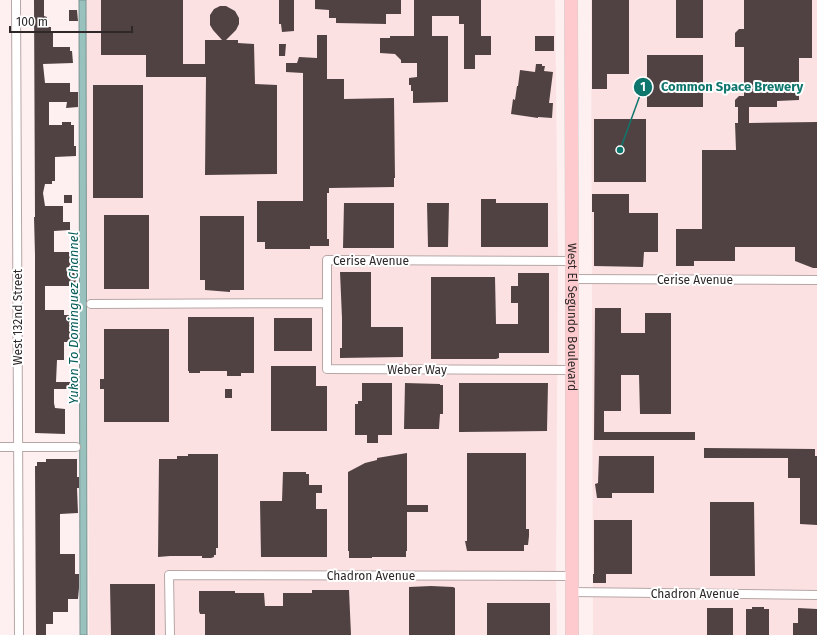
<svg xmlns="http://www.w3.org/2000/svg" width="817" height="635" viewBox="0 0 817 635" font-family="'Fira Sans',sans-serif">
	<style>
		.built { fill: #fce1e2 }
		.water { fill: #99c1bd; stroke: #799390 }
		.building { fill: #504243 }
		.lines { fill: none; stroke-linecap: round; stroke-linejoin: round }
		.minor-casing { stroke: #b7a6a6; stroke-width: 10 }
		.primary-casing { stroke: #d1d0d0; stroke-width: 14 }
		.minor { stroke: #fff; stroke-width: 8 }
		.primary { stroke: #fecacd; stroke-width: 13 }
		.labels { text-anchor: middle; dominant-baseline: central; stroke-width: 4; stroke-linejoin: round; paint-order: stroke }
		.street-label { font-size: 12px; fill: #2e2828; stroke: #fff }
		.water-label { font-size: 13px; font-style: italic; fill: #045b57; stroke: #fff }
		.leader { fill: none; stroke: #0f766e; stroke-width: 1.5 }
		.callout-dot { fill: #0f766e; stroke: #fff; stroke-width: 1.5 }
		.mark-label { font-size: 12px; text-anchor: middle; font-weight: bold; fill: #fff }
		.callout-label { font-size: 13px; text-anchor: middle; font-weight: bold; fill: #0f766e; stroke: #fff; stroke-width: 4; stroke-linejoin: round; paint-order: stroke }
	</style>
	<rect width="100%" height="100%" fill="#fef0f0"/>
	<path class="built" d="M86,0H555L558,261L556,576L557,635H89Z
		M591,0H817V635H593Z"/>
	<path class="water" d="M79,0H86L87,635H80Z"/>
	<path class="building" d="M34,0H44V16L47,17V27H51V32H53V47H70V51H72L73,63L43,64L45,83H70V92H78V107L66,108L67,102H49V125H62V122H71V125H74V146H76V156L55,157V181H52V184H45L43,193L45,206H63V222H70V230L54,231V252H74L76,286H45V310H64V315H78V334H71V342H64V360H57L56,382H73V389H54V403L55,408L65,409V434L35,433V255L34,217H35Z
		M101,0H183V64H205V40H222L213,30L210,25V15L214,9L220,6H226L235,11L239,18V24L236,30L226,40H238V43L254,44L255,84L277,85V174L205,175L206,77H146V55H101Z
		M279,0H294V31L282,32L281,24H279Z
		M315,0H401V14H386V24L336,23V18H329V10L315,9Z
		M414,0H481V36H491V55H475V69H464V24H459V16H432V36H448V102L413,103V91H411V85H409V78L417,77V63H401V60L395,54L380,53V38H390V36H414Z
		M592,0H629V74H607V89H592Z
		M676,0H703V38H676Z
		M744,0H812V58H799V100L777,101V107H749V123L817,122V268H813L795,261V247H735V261H694V266H676V229H702V150H736L735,123H738V107H735V100L739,96H744V47H735V33L739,29H744Z
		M69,10H77L78,21H69Z
		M317,35H327V79H344V99L394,98L395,178H394V187L329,188V193H327V239H329V246H310V249H265V242H257V201H303V73L286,72V63H297L299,57L317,58Z
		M535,36H554V51H535Z
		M279,44H286L285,56H279Z
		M647,55H703V107H647Z
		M536,64H542V66H545L544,71L553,72L549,103H553L552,118L538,117V118L511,114L513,99L515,100L517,86H518L520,70L535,72Z
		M93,85H143V198H93Z
		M594,119H646V182H594Z
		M592,194H629V213H658V252H644L643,267L594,266V212H592Z
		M64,195H72V203H64Z
		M481,199H496V203H548V247H481Z
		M344,203H394V248H343Z
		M427,203H449L448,247H428Z
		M104,215H149V289H104Z
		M200,216H244V290H230V292L205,290V280H200Z
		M340,272H371V327H403V357L340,358V348H342V318Z
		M518,273H549V353H499V358L496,359H431V277H495L496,324H518V303H511V286H518Z
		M595,308H621V333H645V313H671V414H640L639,375H621V411H604V432H695V440H594Z
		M188,317H254V373H241V376H227V371H200V373H189V371H188Z
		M274,318H312V351H274Z
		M104,329H169V422H104V389H100V379H104Z
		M271,366H316V386H327V431H271Z
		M362,383H392V435H378V443H367V435H355V404H358V401H362Z
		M405,383L440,384V385H443V414H440L439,429H404Z
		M459,383H548L547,431L459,432Z
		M225,389H232V398H225Z
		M704,448L815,449V456H817V525L800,524V478H788V458H704Z
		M407,453V505H428V512H407V551H406V557H372V558H349V551H348V472L365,463L377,460V458Z
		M467,453H526V529H529V536L528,545H524V551H467L465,541H467Z
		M188,454H218V548H216V555H214V557L211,558H202V556H170L158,557L159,459H177V456H188Z
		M599,456H654V493H612V498H597L595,484L598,483Z
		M46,459H77V477H79V488H77L78,513L60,514V554H75V574H79V588L78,599H68V612H53V624H46V635H36L35,466H37V462H46Z
		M283,472H306V474H309V485H322V493H316V509H327V557H261L260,501H282Z
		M710,502H754L755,576H710Z
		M594,520H632V574H606V583H593V574H594Z
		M110,584H155V635H111Z
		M431,586L453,587L455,588V635H409V587Z
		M312,590H349L351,635H205V614H200L199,611V591H235V593H264L265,606H283V593H312Z
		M487,603H550V635H487Z
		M752,607H764V609H769V635H746V609H752Z
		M707,608H733V635H707Z
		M798,608L817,609V635H793V623H798Z"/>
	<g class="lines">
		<defs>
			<path id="minor" d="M16,0L19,635
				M572,279L817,280
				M91,304L327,303
				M572,370L327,369V260L572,261
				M0,447H76
				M572,592L817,595
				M170,635L169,575L572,576"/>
			<g id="primary">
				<path id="s1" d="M571,0L572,261V635"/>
			</g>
		</defs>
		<use href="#minor" class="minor-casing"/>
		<use href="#primary" class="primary-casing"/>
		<use href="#minor" class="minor"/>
		<use href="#primary" class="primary"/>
	</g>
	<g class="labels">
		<g class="street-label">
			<text x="371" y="261">Cerise Avenue</text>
			<text x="695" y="280">Cerise Avenue</text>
			<text transform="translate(18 317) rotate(-90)">West 132nd Street</text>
			<text stroke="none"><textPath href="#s1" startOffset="317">West El Segundo Boulevard</textPath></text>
			<text x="417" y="370">Weber Way</text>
			<text x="371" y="576">Chadron Avenue</text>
			<text x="695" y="594">Chadron Avenue</text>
		</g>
		<g class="water-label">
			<text transform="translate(73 318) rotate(-90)">Yukon To Dominguez Channel</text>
		</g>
	</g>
	<path class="leader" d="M620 150L643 87"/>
	<g class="callout-dot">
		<circle cx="620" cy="150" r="4"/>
		<circle cx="643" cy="87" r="10"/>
	</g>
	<g class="mark-label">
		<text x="643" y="91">1</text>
	</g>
	<g class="callout-label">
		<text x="732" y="91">Common Space Brewery</text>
	</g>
	<path d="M10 26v6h122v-6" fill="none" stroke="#2e2828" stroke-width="2"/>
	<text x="16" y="26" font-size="12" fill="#2e2828" stroke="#ffffff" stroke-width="3" paint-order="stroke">100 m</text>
</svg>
